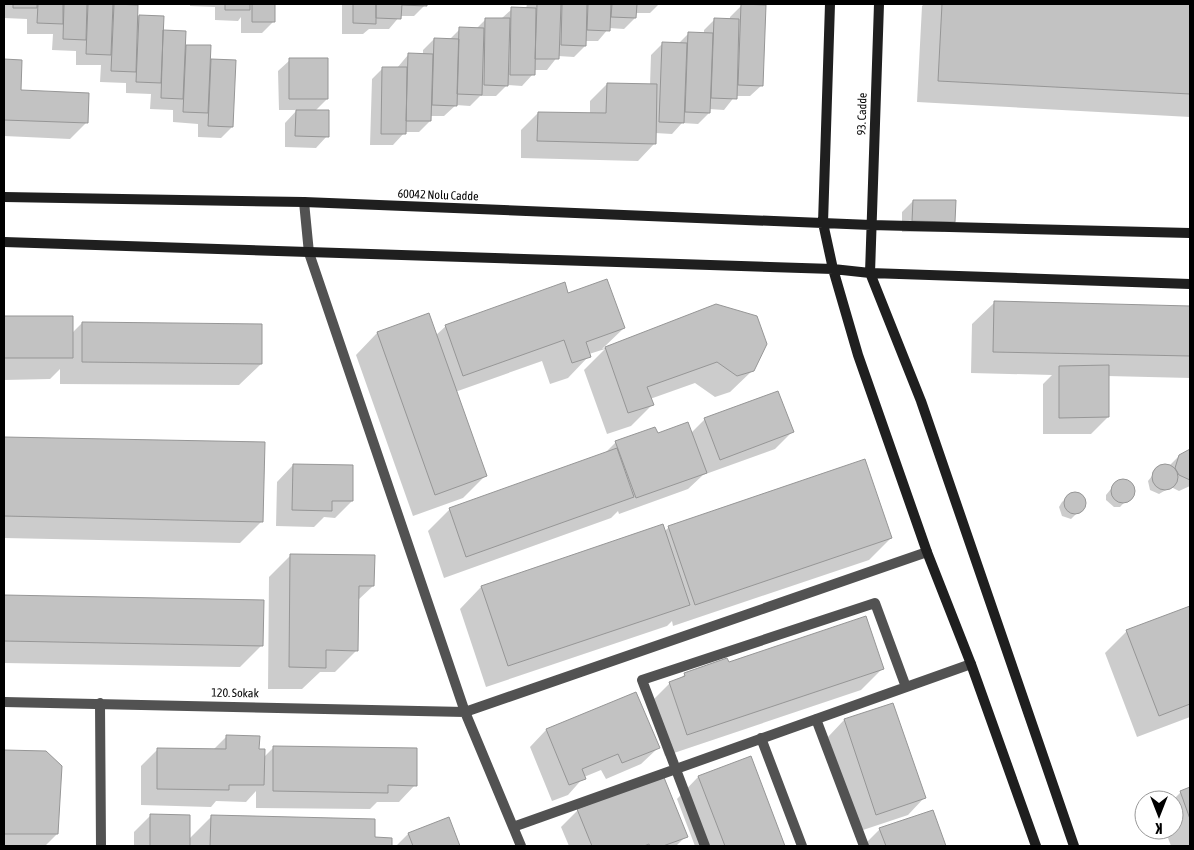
<svg xmlns="http://www.w3.org/2000/svg" width="1194" height="850" viewBox="0 0 1194 850" font-family="'Asap Condensed',sans-serif">
	<style>
		.shadow { fill: #0003 }
		.building { fill: #c2c2c2; stroke: #969696 }
		.lines { fill: none; stroke-linecap: round; stroke-linejoin: round }
		.street { stroke: #525252; stroke-width: 10 }
		.secondary { stroke: #1f1f1f; stroke-width: 10 }
		.labels { text-anchor: middle; dominant-baseline: central; stroke-width: 4.5; stroke-linejoin: round; paint-order: stroke }
		.street-label { font-size: 12px; fill: #000; stroke: #fff }
	</style>
	<rect width="100%" height="100%" fill="#fff"/>
	<path class="shadow" d="M4,4H112L137,6V16L162,17V32L184,46L210,47L209,60L235,61L232,127L221,138L198,137V124L173,122V110L150,109L151,94L126,93V83L100,82L101,65H76V51L52,50L53,34H27V19L4,18Z
		M190,4H274L273,22L262,33H241V17L238,21L215,20V7L190,6Z
		M342,4H426L414,16H400L389,29H369L363,34H342Z
		M527,4H659L650,13H635V18L624,29L609,28L598,41H585V46L574,57L558,56L547,70H533V74L522,86L507,85L496,96H480L470,106L456,105L444,116H430V121L419,132H405L393,145H370L372,79L383,68H397L408,55H423V50L434,39L449,40L460,29H476L486,19H501L512,9H526Z
		M924,4H1190V117L917,102L922,6Z
		M741,6L762,85L750,96H735L724,110L709,109V113L698,124L682,123L672,134L655,133L654,144L638,161L521,158V130L538,113L590,114V101L607,84L650,85L651,55L663,43L678,44L689,33L704,34V30L715,19L730,20V17Z
		M290,60L327,99L314,112L327,136L316,148L285,147V123L297,110H279L278,71Z
		M4,61H21L20,92L87,122L70,139L4,136Z
		M913,201L954,221L943,232H902V212Z
		M568,294L624,328L602,349L716,306L753,370L730,392L715,397L695,383L650,399L652,405L631,426L607,434L584,370L605,349L589,354V356L568,378L550,384L542,361L455,392L485,476L463,498L413,516L356,355L377,333L435,336L446,326Z
		M994,303L1190,307V378L1107,376L1108,417L1091,434H1043V384L1052,375L971,373L972,324Z
		M71,317V334L82,323L261,364L239,385L60,384V369L50,379L4,380V318Z
		M705,419L792,432L775,449L703,475L688,489L619,514L618,511L611,518L444,578L428,531L450,509L603,455L616,442L657,434L691,433Z
		M4,438L264,444L262,521L240,543L4,538Z
		M1190,451V486L1179,491L1171,487L1159,494L1150,490L1148,481L1160,466H1169L1179,456Z
		M293,465L352,501L335,518L324,517L314,527L276,526L277,482Z
		M1125,481L1133,488V493L1120,507H1114L1106,500V495L1115,484Z
		M1078,493L1085,500V505L1071,519L1062,516L1059,507L1062,502L1068,496Z
		M662,526L664,532L669,527L891,538L869,560L673,626L672,621L667,626L486,687L460,609L481,587Z
		M291,555L373,586L357,601V650L335,672H320L302,689H268L269,577Z
		M4,596L262,601V645L240,667L4,663Z
		M1190,607V717L1137,737L1105,653L1127,631Z
		M728,663L883,668L861,690L665,756L648,705L670,683L679,680L685,674Z
		M844,720L924,798L908,815L860,831L828,737Z
		M546,730L658,748L641,764L606,779L601,770L584,777L568,795L552,801L530,747Z
		M226,737L258,751L264,757L274,747L415,785L399,802H377L370,809L256,808V791L246,802L216,801L211,807L141,805V766L158,749L213,750Z
		M4,752H45L57,834L45,846H4Z
		M750,757L784,846H695L677,799L698,777Z
		M1190,788V846H1171L1165,830H1174L1173,800L1181,792Z
		M578,810L686,836L676,846H569L561,827Z
		M932,811L944,846H863L880,829Z
		M151,815L189,839L212,816L391,839L390,846H134V832Z
		M448,819L459,846H396L408,834Z"/>
	<path class="building" d="M13,4H37V8H13Z
		M38,4H63V24L37,23Z
		M64,4H87L86,40L63,39Z
		M88,4H113L111,55L86,54Z
		M114,4L138,5L136,72L111,71Z
		M225,4H250V10H225Z
		M252,4H275V22H252Z
		M353,4H376V24L353,23Z
		M376,4H402L401,19L376,18Z
		M402,4H427V6L402,5Z
		M537,4H561L559,59H535Z
		M562,4H587L586,46L561,45Z
		M588,4H611L610,31L587,30Z
		M612,4H637L636,18L611,17Z
		M741,4L766,5L763,86L738,85Z
		M942,4H1190V94L938,81Z
		M511,7L536,8L535,75H510Z
		M139,15L164,16L161,83L136,82Z
		M485,18H510L508,86L484,85Z
		M714,18L739,19L737,99L711,98Z
		M459,27L484,28L482,95L457,94Z
		M163,30L186,31L183,99L161,98Z
		M688,32L713,33L710,113L685,112Z
		M434,38L459,39L457,106L432,105Z
		M662,42L687,43L684,123L659,122Z
		M186,45H211L208,113L183,112Z
		M408,53L433,54L431,121H406Z
		M289,58H328V99H289Z
		M4,59L22,60L21,90L89,93L88,123L4,120Z
		M211,59L236,60L233,127L208,126Z
		M382,67H407L406,134H381Z
		M607,83L657,84L656,144L537,141L538,112L606,113Z
		M296,110H329V137L295,136Z
		M913,200H956L955,222L912,221Z
		M607,279L625,328L586,342L591,357L572,363L564,340L463,376L445,325L565,282L568,293Z
		M994,301L1190,306V356L993,352Z
		M716,304L757,316L767,344L754,371L737,376L717,362L647,387L654,405L628,413L605,347Z
		M429,313L487,476L435,495L377,332Z
		M4,316H73V358H4Z
		M82,322L262,324V364L82,362Z
		M1109,365V417L1059,418V366Z
		M778,391L794,432L720,460L704,418Z
		M688,422L707,473L636,498L615,441L655,427L658,433Z
		M4,437L265,442L263,522L4,516Z
		M617,448L634,497L466,557L449,508Z
		M1190,449V480L1179,475L1175,468L1179,455Z
		M865,459L892,538L695,605L668,526Z
		M293,464L353,465V501H332V511L292,510Z
		M1152 477a13 13 0 1 1 26 0a13 13 0 1 1-26 0Z
		M1111 491a12 12 0 1 1 24 0a12 12 0 1 1-24 0Z
		M1064 503a11 11 0 1 1 22 0a11 11 0 1 1-22 0Z
		M663,524L690,605L508,666L481,586Z
		M290,554L375,555L374,586H359L358,651L326,650V668L289,667Z
		M4,595L264,600L263,646L4,641Z
		M1190,606V704L1159,716L1126,630Z
		M866,616L884,669L687,735L669,682L685,676L684,673L727,658L729,662Z
		M636,692L660,748L622,763L618,754L582,769L586,779L569,785L546,729Z
		M893,703L926,798L876,815L844,719Z
		M226,735L260,736L259,749H265L264,785H229V790L157,789V748L226,749Z
		M273,746L417,748V786L388,785V793L273,791Z
		M4,750L46,751L62,766L58,834H4Z
		M751,756L785,846H725L698,776Z
		M663,775L688,837L663,846H650L649,844L644,846H592L577,809Z
		M1190,787V819L1180,791Z
		M933,810L946,846H886L879,828Z
		M150,814L190,815V846H150Z
		M211,815L375,819V837L392,838V846H210Z
		M449,817L460,846H413L408,833Z"/>
	<g class="lines">
		<path class="street" d="M304,202L309,253L465,712L521,846
			M4,702L465,712L927,552
			M100,703L101,846
			M816,719L864,846
			M761,738L802,846
			M513,827L971,664
			M705,846L642,680L875,603L906,687"/>
		<path class="secondary" d="M830,4L823,223L833,269L858,355L927,552L971,664L1036,846
			M879,4L870,273L921,401L1074,846
			M4,197L304,202L871,225L1190,233
			M4,242L833,269L870,273L1190,284"/>
	</g>
	<g class="labels">
		<g class="street-label">
			<text transform="translate(862 114) rotate(-88)">93. Cadde</text>
			<text transform="translate(438 195) rotate(2)">60042 Nolu Cadde</text>
			<text transform="translate(235 693) rotate(1)">120. Sokak</text>
		</g>
	</g>
	<rect width="1194" height="850" fill="none" stroke="#000000" stroke-width="10"/>
	<g transform="translate(1159 815) rotate(180)"><circle r="24" fill="#ffffff" stroke="#999999"/>
	<path d="M0-4L9 19L0 12L-9 19Z" fill="#000000"/>
	<text y="-8" font-size="14" font-weight="bold" text-anchor="middle" fill="#000000">K</text>
	</g>
</svg>
